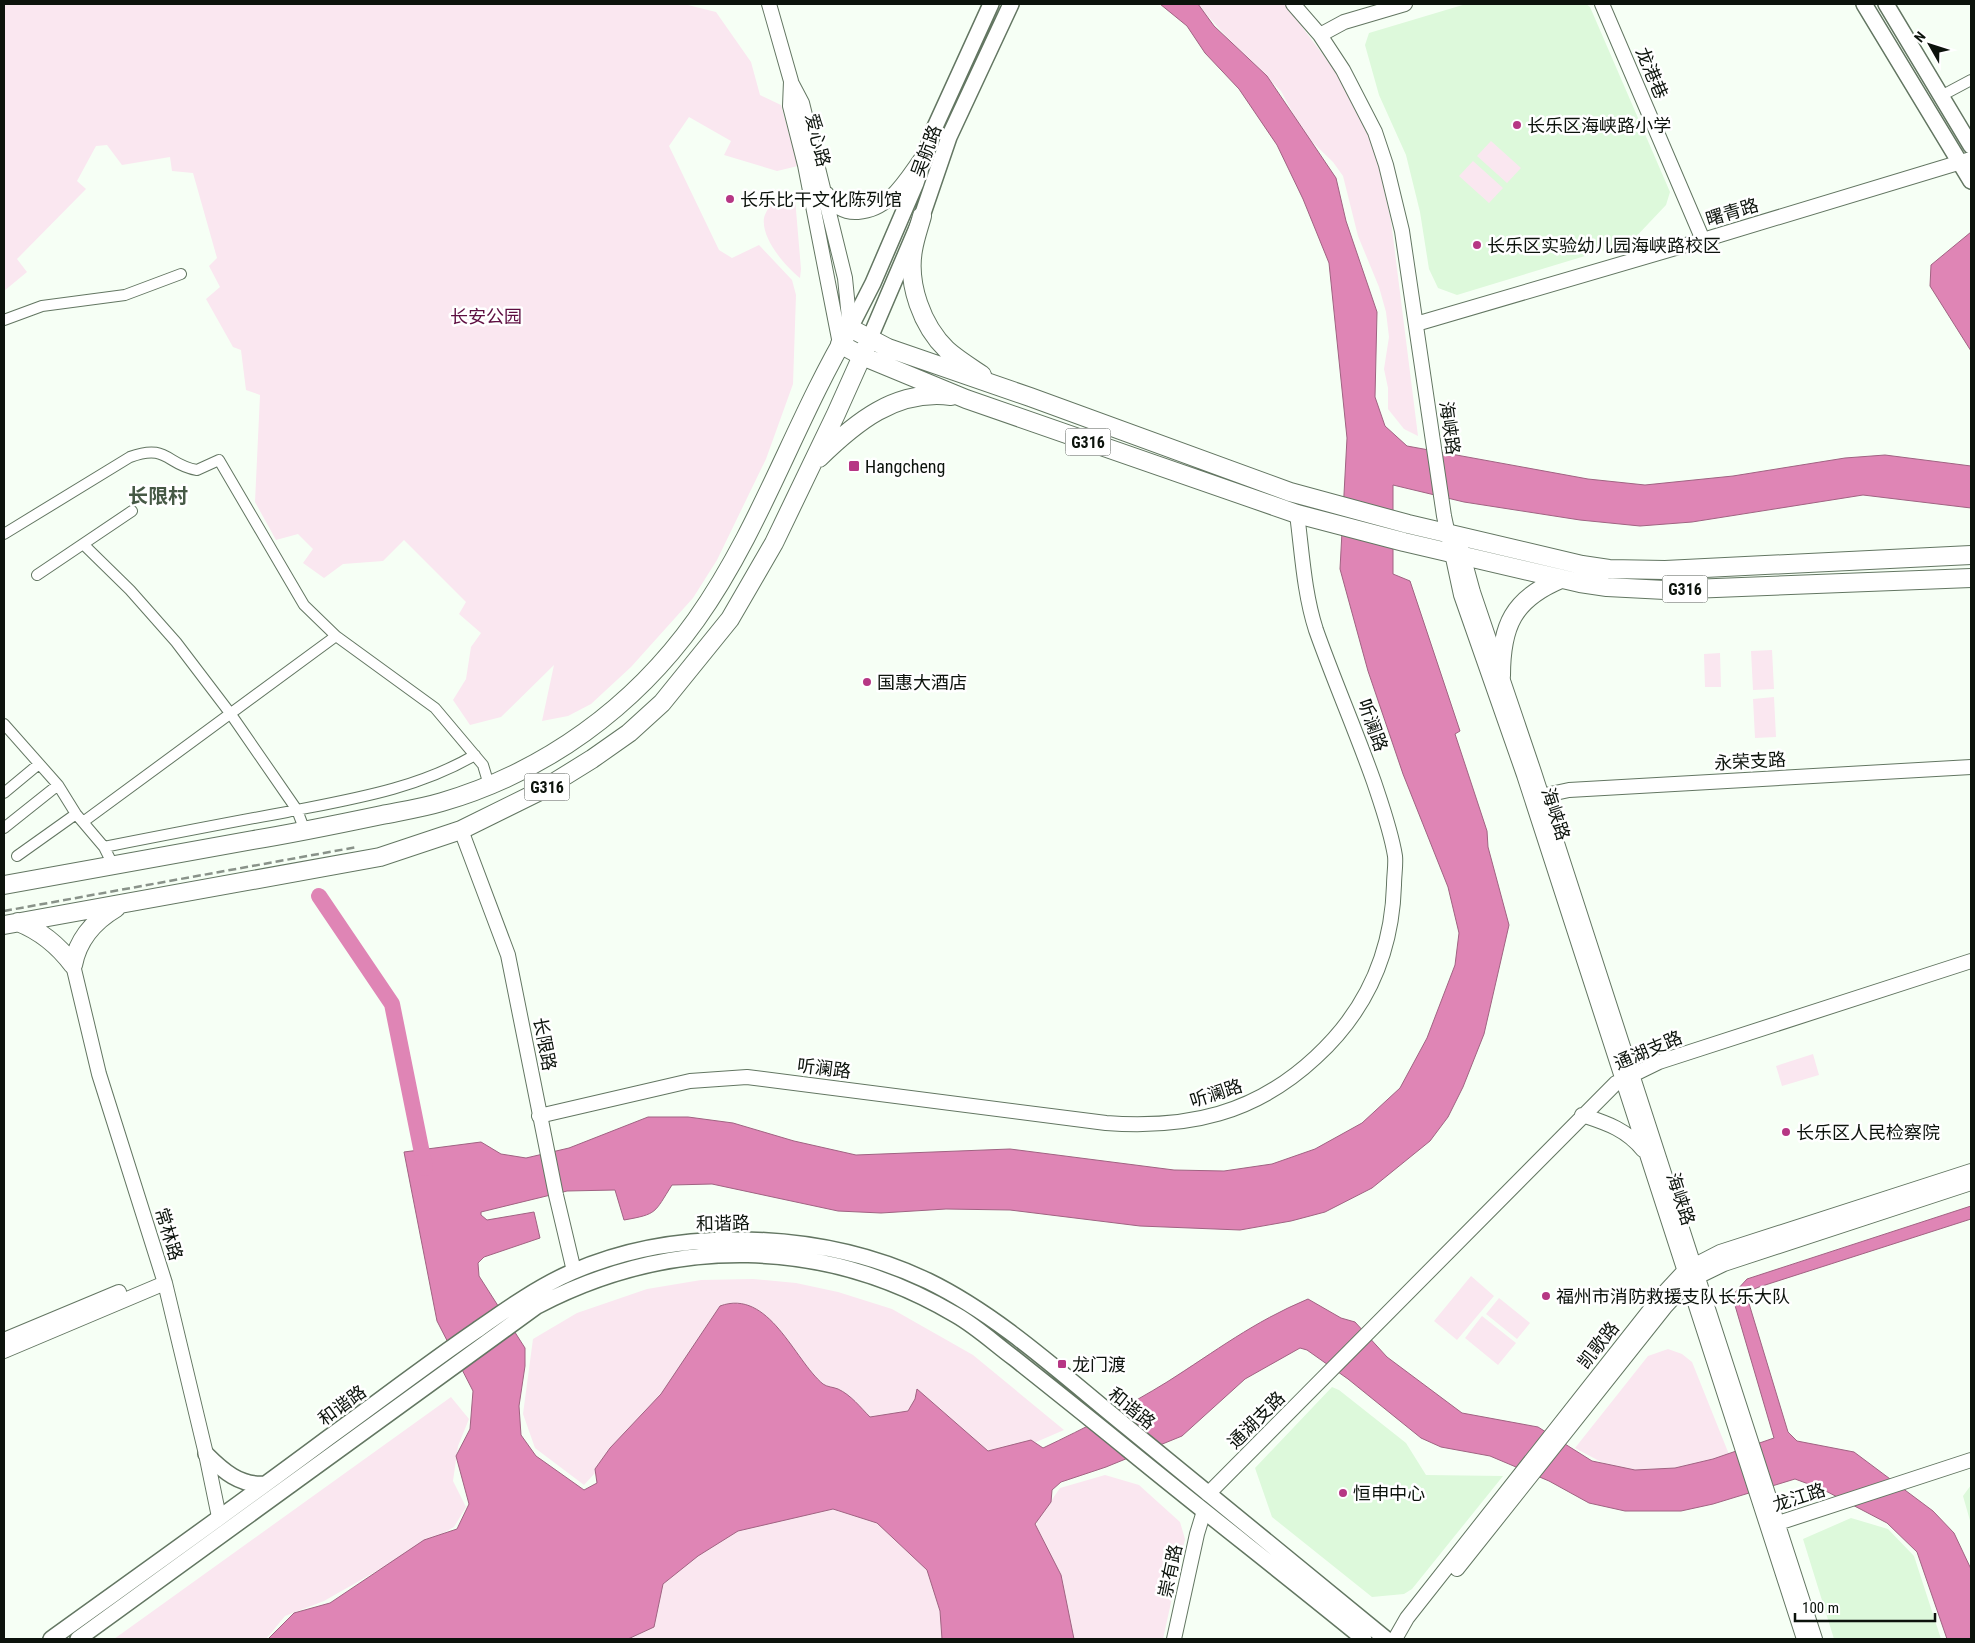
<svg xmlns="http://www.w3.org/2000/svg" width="1975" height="1643" viewBox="0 0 1975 1643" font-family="'Roboto Condensed','Noto Sans SC',sans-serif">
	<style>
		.built { fill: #ddf9db }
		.green { fill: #fae7f0 }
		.water { fill: #df85b5; stroke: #a06382 }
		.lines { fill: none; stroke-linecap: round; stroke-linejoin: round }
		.river { stroke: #df85b5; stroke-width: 16 }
		.street-casing { stroke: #637662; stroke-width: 12 }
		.secondary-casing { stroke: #637662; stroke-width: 16 }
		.primary-casing { stroke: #637662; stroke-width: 18 }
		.highway-casing { stroke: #637662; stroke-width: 20 }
		.street { stroke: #fff; stroke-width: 10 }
		.secondary { stroke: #fff; stroke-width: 14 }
		.primary { stroke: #fff; stroke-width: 15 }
		.highway { stroke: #fff; stroke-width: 18 }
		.rail { stroke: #899289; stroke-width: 2.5; stroke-dasharray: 8 4; stroke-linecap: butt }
		.poi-dot { fill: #b63784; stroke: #fff; stroke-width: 2 }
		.labels { text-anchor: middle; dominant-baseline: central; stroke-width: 5; stroke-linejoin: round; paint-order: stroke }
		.shield { fill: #fff; stroke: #555a55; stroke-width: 1 }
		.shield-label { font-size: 16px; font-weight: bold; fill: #0c130c }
		.street-label { font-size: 18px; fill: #0c130c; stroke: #fff }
		.poi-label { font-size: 18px; fill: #0c130c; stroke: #fff; text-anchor: start }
		.park-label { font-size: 18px; fill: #5d0d40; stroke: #fff }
		.quarter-label { font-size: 20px; font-weight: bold; fill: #465945; stroke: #fff }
	</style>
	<rect width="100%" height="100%" fill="#f6fff5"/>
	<path class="built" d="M1466,4H1586L1590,7L1670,192L1666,205L1631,242L1457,295L1438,288L1429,269L1420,212L1406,155L1379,95L1365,45L1369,33Z
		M1332,1387L1339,1390L1406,1443L1426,1475L1503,1476L1412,1589L1404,1594L1372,1597L1272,1517L1255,1468Z
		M1971,1485V1524L1963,1496Z
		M1851,1518L1888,1529L1914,1556L1941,1639H1834L1803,1539Z"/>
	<path class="green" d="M4,4H684L716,12L751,62L760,95L781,105L798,166L777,171L724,155L731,141L689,117L669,146L719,250L732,258L759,245L792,280L796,295L793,384L766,459L717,560L693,598L631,667L591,704L568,716L542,721L554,665L501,717L470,725L453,700L466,679L471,647L481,633L459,614L466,602L404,540L383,561L343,564L324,578L303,563L313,549L298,534L276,540L255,502L260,395L246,390L241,350L233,347L206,299L220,287L209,266L217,258L193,173L172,171L170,157L122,165L107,145L96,146L77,181L86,189L17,259L27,272L4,291Z
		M1197,4H1285L1338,75L1373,141L1391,221L1418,436L1404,429L1388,409V388L1384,369L1389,337L1386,312L1379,287L1358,236L1343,176L1333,162L1304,134L1281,91L1234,45Z
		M1491,141L1521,168L1507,183L1477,156Z
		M1473,161L1503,188L1489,203L1459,176Z
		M795,198L801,269L800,278C786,267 761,239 764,218C765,213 770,206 772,200Z
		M1772,650L1774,689L1753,690L1751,651Z
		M1720,653L1721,687H1705L1704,654Z
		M1774,697L1776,737L1755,738L1753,699Z
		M1813,1054L1819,1075L1782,1086L1776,1066Z
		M1471,1276L1494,1296L1457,1340L1434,1321Z
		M753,1279L796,1283L838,1292L892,1309L973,1355L1064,1430L999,1458L940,1416L861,1417L617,1449L584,1485L535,1448L523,1414L533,1339L577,1313L647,1289L701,1280Z
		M1499,1298L1530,1323L1517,1339L1486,1314Z
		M1482,1316L1516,1343L1498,1365L1465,1338Z
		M1668,1349L1682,1354L1692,1362L1730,1457L1696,1470L1618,1471L1575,1448L1648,1356Z
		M451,1397L469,1419L458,1446L453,1481L466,1507L454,1527L324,1601L285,1616L266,1639H114Z
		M1105,1475L1139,1485L1180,1522L1185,1539L1163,1639H1068L1034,1538L1037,1521L1060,1488Z
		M814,1485L933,1547L950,1639H585L698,1528Z"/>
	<path class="water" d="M1160,4H1198L1214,26L1267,76L1336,178L1346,221L1377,312L1375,397L1385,426L1407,446L1588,479L1645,485L1733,476L1845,458L1885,455L1971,466V508L1863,495L1692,522L1640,526L1580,520L1464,502L1393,485V574L1410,581L1460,731L1455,734L1487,831L1488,847L1509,925L1484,1034L1463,1087L1448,1117L1430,1141L1372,1188L1325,1212L1291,1221L1240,1230L1140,1226L1010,1210L946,1209L881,1213L838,1211L712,1184L672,1185C654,1213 658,1214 624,1220L615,1190L567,1191L481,1212V1215L487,1220L534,1212L540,1238L484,1257L478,1263L479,1276L525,1348V1366L519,1406L521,1435L536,1456L584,1490L597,1483L595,1469L610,1448L661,1394L720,1306C769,1288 794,1360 823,1384C827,1387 833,1387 838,1389C851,1395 860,1407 870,1417L908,1411L915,1399L917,1389L988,1451L1031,1440L1043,1448C1085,1428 1128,1406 1167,1382C1216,1351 1253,1322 1308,1299L1341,1318L1355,1322L1387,1357L1462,1413L1538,1427L1592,1461L1635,1470L1675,1468L1713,1459L1774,1438L1734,1302L1736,1291L1747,1279L1971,1206V1219L1759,1287L1749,1291L1747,1297L1788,1432L1797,1441L1854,1452L1933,1511L1954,1533L1971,1569V1639H1947L1917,1552L1887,1523L1822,1489L1795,1479L1713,1504L1681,1511H1625L1589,1503L1549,1481L1490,1456L1441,1447L1421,1438L1348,1379L1307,1350L1300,1348L1245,1379L1182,1436L1106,1467L1061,1482L1052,1490L1051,1502L1035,1524L1061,1575L1074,1639H942L940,1611L927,1570L877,1523L833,1509L738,1531L698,1556L663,1584L654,1627L628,1639H268L294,1613L330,1603L424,1540L457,1529L469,1504L456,1456L470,1429L473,1391L437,1321L404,1152L481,1142L501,1154L526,1158L569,1148L648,1117H688L733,1123L794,1141L856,1155L1010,1149L1174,1170L1224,1171L1272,1164L1315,1149L1362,1123L1400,1088L1427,1038L1455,965L1459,933L1448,887L1403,774L1368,671L1340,569L1347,438L1329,263L1303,199L1277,145L1239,89L1205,53L1187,26Z
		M1971,232V351L1930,286L1931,265Z"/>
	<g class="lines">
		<path class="river" d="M319,896L392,1004L425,1168"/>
		<defs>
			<path id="street" d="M1941,96L1971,80
				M4,320L42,306L125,295L181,274
				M4,534L130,457C168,443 166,465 197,470L219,460L304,605L336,636L435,708L483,765L489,785
				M83,544L130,590L176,642L230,713L297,810L305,831
				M37,575L132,511
				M4,724L58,785L76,814L104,847L113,865
				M4,793L39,764
				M83,822L336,636
				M4,828L58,785
				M104,847C165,835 226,823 287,812C352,799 417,789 475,755
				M17,856L76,814"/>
			<path id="secondary" d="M769,4L791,81L790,106L805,165L840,344
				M1293,4L1320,35L1343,70L1375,132L1386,165L1402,231L1444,516L1461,595L1524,775L1804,1639
				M1602,4L1703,240
				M1320,35L1344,22L1405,4
				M792,84L802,103L845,278L850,328
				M827,194C834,206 844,213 858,212C890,210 906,179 923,156
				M1416,324L1703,240L1971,159
				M1461,548L1473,592L1534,772L1815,1639
				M1532,798L1569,790L1971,767
				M461,830L508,955L556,1195L574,1271
				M73,965L99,1074L165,1283L206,1454L219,1517
				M1582,1115C1606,1123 1626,1129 1643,1150
				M539,1116L690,1081L747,1077L1106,1123C1188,1129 1255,1114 1316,1057C1366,1011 1392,953 1394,885C1394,875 1396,865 1395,856C1391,831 1382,806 1374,782C1356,731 1334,681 1316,630C1304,593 1302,552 1297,514
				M4,1340L119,1292
				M4,1351L165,1283
				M1208,1494L1616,1083L1659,1062L1971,961
				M1769,1526L1971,1460
				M1457,1569L1666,1306L1689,1281L1724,1264L1971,1183
				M1174,1639L1197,1534L1204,1511
				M1395,1639L1407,1618L1660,1297L1685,1270L1720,1252L1971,1171"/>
			<path id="primary" d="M1864,4L1971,181
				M1886,4L1971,146
				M850,328L873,283L916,183L934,129L991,4
				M869,340L922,216L949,137L1011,4
				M206,1454C223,1471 240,1486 265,1484
				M51,1639C144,1572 237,1506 328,1438C378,1402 426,1365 477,1330C507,1309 538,1287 572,1272C679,1225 823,1231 928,1281C1000,1316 1065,1377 1127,1427C1213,1498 1300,1568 1386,1639
				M78,1639L537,1306C673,1235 824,1237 956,1315C977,1327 995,1344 1014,1358C1053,1389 1092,1420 1131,1452C1208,1515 1287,1576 1364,1639"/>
			<path id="highway" d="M922,216C919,227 915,238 913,250C907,284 922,326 947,350C957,359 970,367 982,375
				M840,344L862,356L966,399L1297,514L1404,542L1580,583L1607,587L1665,590L1971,578
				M819,458C855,423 895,389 951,396
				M1501,676C1501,626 1513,599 1561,579
				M4,885C87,870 170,855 253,840C296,833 339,824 382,815C402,811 422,808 442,802C545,772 634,707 696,620C760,530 794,423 850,328L888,348L1030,397L1290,492L1408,524L1582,565L1609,569L1665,570L1971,555
				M18,922C41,931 58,945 73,965
				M4,925L380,857L461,830L542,790L592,759L629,733L662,703L730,619L774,543L836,414L866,347
				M73,965C78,939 94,921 116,908"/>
		</defs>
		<use href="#street" class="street-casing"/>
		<use href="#secondary" class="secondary-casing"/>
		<use href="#primary" class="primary-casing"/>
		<use href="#highway" class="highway-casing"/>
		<use href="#street" class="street"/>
		<use href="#secondary" class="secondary"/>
		<use href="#primary" class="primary"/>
		<use href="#highway" class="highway"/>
		<path class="rail" d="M4,911L357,847"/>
	</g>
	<g class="poi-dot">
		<circle cx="1517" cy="125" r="5"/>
		<circle cx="730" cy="199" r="5"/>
		<circle cx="1477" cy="245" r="5"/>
		<rect x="848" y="460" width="12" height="12" rx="2.5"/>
		<circle cx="867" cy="682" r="5"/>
		<circle cx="1786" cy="1132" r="5"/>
		<circle cx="1546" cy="1296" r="5"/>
		<rect x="1057" y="1359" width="10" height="10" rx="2.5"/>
		<circle cx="1343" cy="1493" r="5"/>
	</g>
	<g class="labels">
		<g class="shield">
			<rect x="1065.5" y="428.5" width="45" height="27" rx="4"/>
			<rect x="1662.5" y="575.5" width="45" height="27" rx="4"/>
			<rect x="524.5" y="773.5" width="45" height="27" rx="4"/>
		</g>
		<g class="shield-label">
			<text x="1088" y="442">G316</text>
			<text x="1685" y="589">G316</text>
			<text x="547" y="787">G316</text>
		</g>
		<g class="street-label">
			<text transform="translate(1652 73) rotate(67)">龙港巷</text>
			<text transform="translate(818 140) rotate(76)">爱心路</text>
			<text transform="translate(926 151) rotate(-70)">吴航路</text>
			<text transform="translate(1732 212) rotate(-17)">曙青路</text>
			<text transform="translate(1450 428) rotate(82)">海峡路</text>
			<text transform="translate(1373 725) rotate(70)">听澜路</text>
			<text transform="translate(1750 761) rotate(-3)">永荣支路</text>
			<text transform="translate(1556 814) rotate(72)">海峡路</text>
			<text transform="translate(545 1044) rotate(79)">长限路</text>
			<text transform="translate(1648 1050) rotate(-23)">通湖支路</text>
			<text transform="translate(824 1068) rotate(7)">听澜路</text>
			<text transform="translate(1216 1093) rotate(-18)">听澜路</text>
			<text transform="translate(1681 1199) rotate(72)">海峡路</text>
			<text transform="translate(723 1223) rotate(-1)">和谐路</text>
			<text transform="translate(169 1234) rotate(73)">常林路</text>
			<text transform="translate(1598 1345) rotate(-52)">凯歌路</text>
			<text transform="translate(342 1405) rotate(-36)">和谐路</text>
			<text transform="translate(1132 1408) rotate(39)">和谐路</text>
			<text transform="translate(1256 1420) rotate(-45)">通湖支路</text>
			<text transform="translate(1799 1497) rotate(-18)">龙江路</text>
			<text transform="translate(1170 1571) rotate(-78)">崇有路</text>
		</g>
		<g class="poi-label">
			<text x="1527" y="125">长乐区海峡路小学</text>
			<text x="740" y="199">长乐比干文化陈列馆</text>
			<text x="1487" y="245">长乐区实验幼儿园海峡路校区</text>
			<text x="865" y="466">Hangcheng</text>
			<text x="877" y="682">国惠大酒店</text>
			<text x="1796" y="1132">长乐区人民检察院</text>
			<text x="1556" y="1296">福州市消防救援支队长乐大队</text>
			<text x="1072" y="1364">龙门渡</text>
			<text x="1353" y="1493">恒申中心</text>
		</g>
		<g class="park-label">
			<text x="486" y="316">长安公园</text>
		</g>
		<g class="quarter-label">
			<text x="158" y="496">长限村</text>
		</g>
	</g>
	<rect width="1975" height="1643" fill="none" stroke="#0c130c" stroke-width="10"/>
	<g transform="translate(1930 45) rotate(309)" stroke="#ffffff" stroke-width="4" paint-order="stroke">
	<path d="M0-4L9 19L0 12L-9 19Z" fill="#0c130c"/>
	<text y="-8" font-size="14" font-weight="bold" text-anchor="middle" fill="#0c130c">N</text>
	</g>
	<path d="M1795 1613v8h140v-8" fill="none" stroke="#0c130c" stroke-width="2.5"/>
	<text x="1802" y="1613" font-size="15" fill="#0c130c" stroke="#ffffff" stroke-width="4" paint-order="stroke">100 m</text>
</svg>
